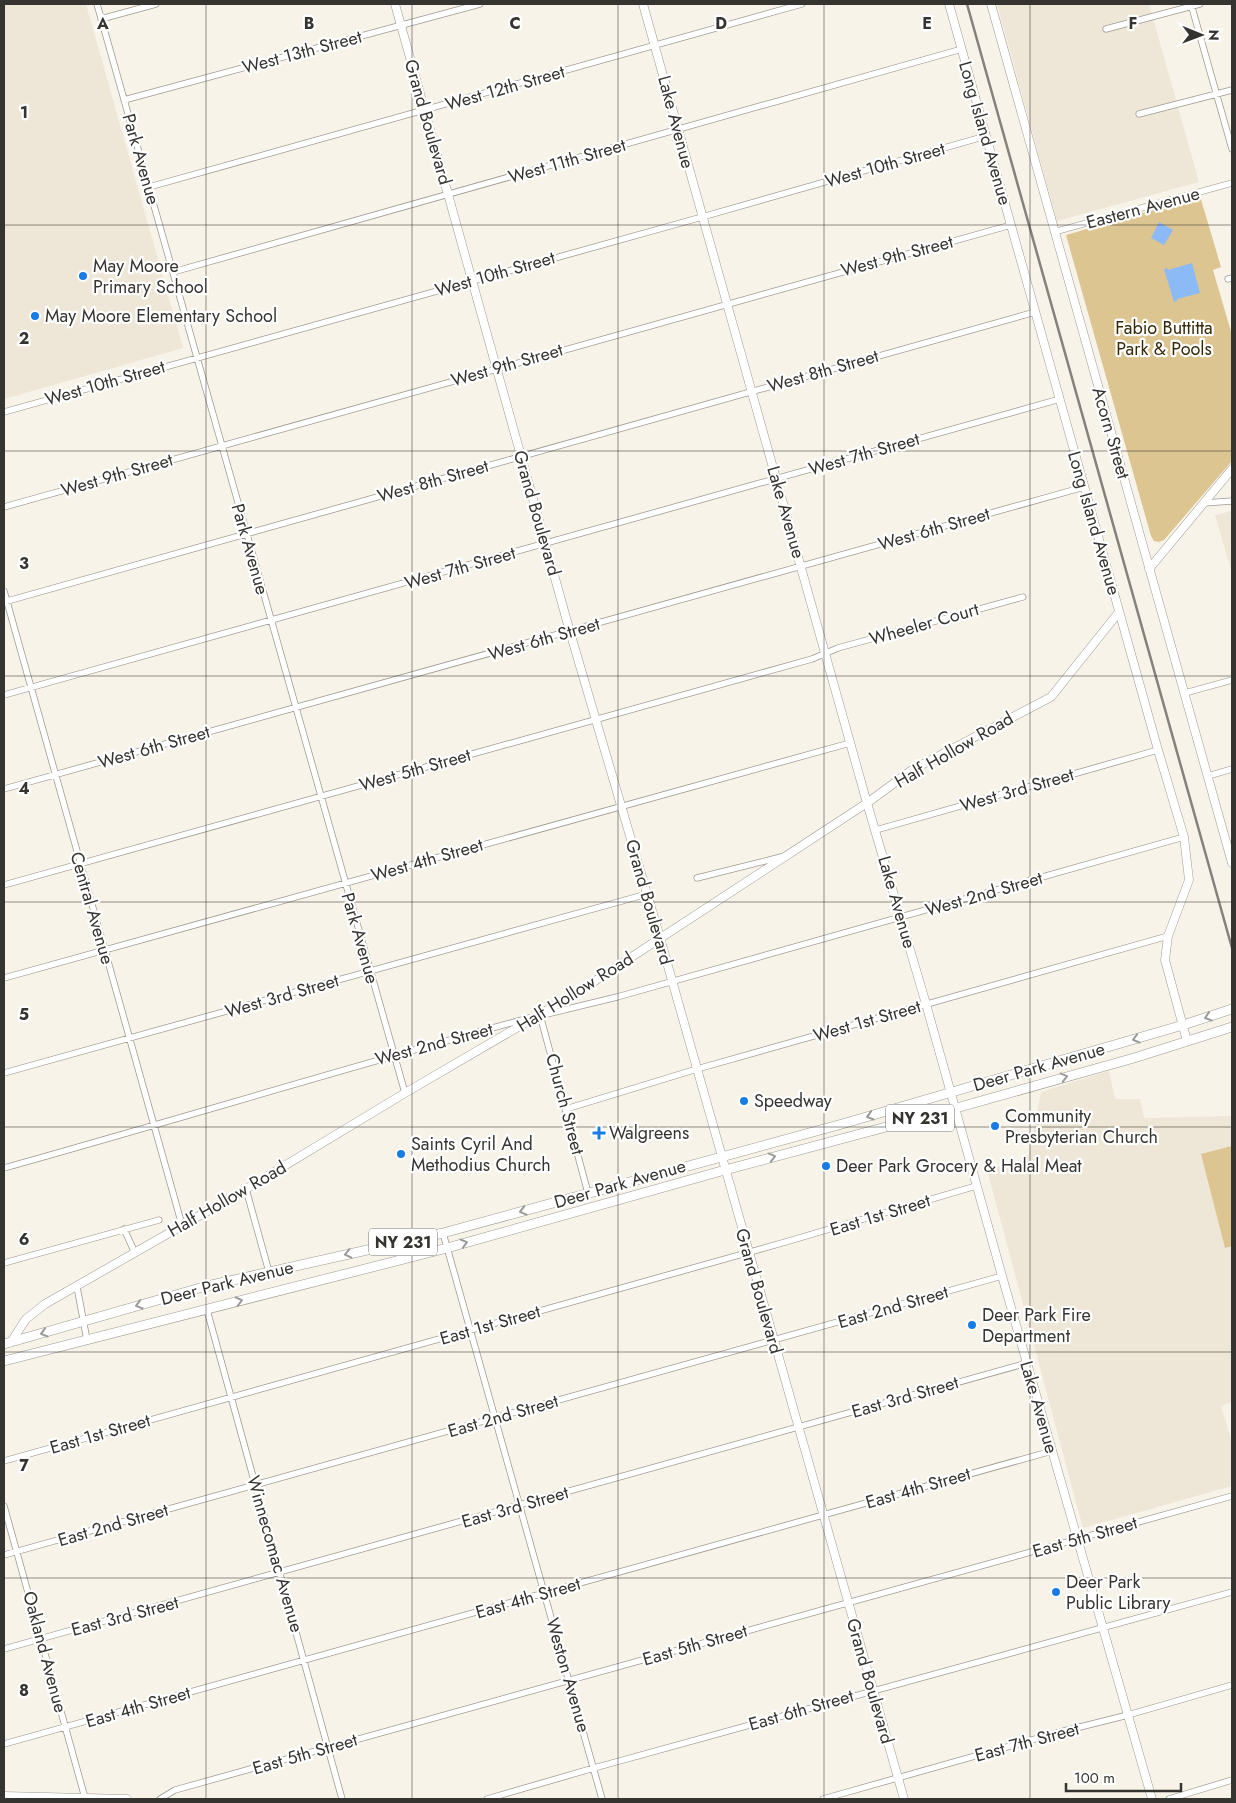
<svg xmlns="http://www.w3.org/2000/svg" width="1236" height="1803" viewBox="0 0 1236 1803" font-family="Jost,sans-serif">
	<style>
		.built { fill: #eee6d6 }
		.green { fill: #ddc592 }
		.water { fill: #8bbaf6 }
		.lines { fill: none; stroke-linecap: round; stroke-linejoin: round }
		.minor-casing { stroke: #9e9a91; stroke-width: 7 }
		.tertiary-casing { stroke: #9e9a91; stroke-width: 9 }
		.primary-casing { stroke: #9e9a91; stroke-width: 10 }
		.minor { stroke: #fff; stroke-width: 5.5 }
		.tertiary { stroke: #fff; stroke-width: 8 }
		.primary { stroke: #fff; stroke-width: 9 }
		.rail { stroke: #85827c; stroke-width: 2.5 }
		.oneway { stroke: #9a9a98 }
		.grid { fill: none; stroke: #363430; stroke-width: 1; stroke-opacity: 0.55 }
		.poi-dot { fill: #197ce4; stroke: #fff; stroke-width: 2 }
		.labels { text-anchor: middle; dominant-baseline: central; stroke-width: 4.5; stroke-linejoin: round; paint-order: stroke }
		.shield { fill: #fff; stroke: #72716e; stroke-width: 1 }
		.shield-label { font-size: 16px; font-weight: bold; fill: #363430 }
		.street-label { font-size: 18px; fill: #363430; stroke: #fff }
		.poi-label { font-size: 18px; fill: #363430; stroke: #fff; text-anchor: start }
		.park-label { font-size: 18px; fill: #352806; stroke: #fff }
		.grid-label { font-size: 16px; text-anchor: middle; font-weight: bold; fill: #363430; stroke: #fff; stroke-width: 4.5; stroke-linejoin: round; paint-order: stroke }
	</style>
	<rect width="100%" height="100%" fill="#f8f3e9"/>
	<path class="built" d="M4,4H86L183,348L4,399Z
		M997,4H1149L1199,182L1057,221Z
		M1232,511V573L1215,515Z
		M1109,1071L1115,1099H1140L1144,1118L1232,1116V1402L1221,1406L1232,1442V1486L1083,1528L987,1170L1028,1158L1041,1092Z"/>
	<path class="green" d="M1200,196L1221,267L1213,270L1232,335V461L1164,540L1159,542L1154,541L1151,536L1066,235Z
		M1232,1146V1246L1225,1248L1201,1154Z"/>
	<path class="water" d="M1159,222L1173,230L1164,245L1151,238Z
		M1192,263L1200,293L1177,299V301L1174,302L1164,269L1167,268L1168,270Z"/>
	<g class="lines">
		<defs>
			<path id="minor" d="M97,4L405,1093
				M1191,4L1232,149
				M101,19L156,4
				M1106,29L1200,4
				M124,100L480,4
				M1139,114L1232,90
				M149,187L802,4
				M1054,232L1232,183
				M173,272L962,49
				M1228,279L1232,278
				M4,412L702,217L986,136
				M1204,503L1232,501
				M4,507L1011,225
				M4,591L182,1225
				M4,602L1035,312
				M1185,693L1232,680
				M4,695L1060,399
				M1208,776L1232,769
				M4,789L1084,487
				M876,830L1158,750
				M697,878L781,857
				M4,885L812,659L838,648L1023,597
				M4,978L850,743
				M540,1015L588,1193
				M543,1015L617,997L1184,837
				M4,1073L647,894
				M566,1109L697,1069L1168,936
				M4,1168C179,1119 353,1066 529,1018
				M246,1189L269,1272
				M124,1229L135,1253
				M443,1233L602,1799
				M4,1263L159,1220
				M77,1287L87,1340
				M207,1310L342,1799
				M4,1461L782,1243L976,1186
				M4,1506L85,1798
				M4,1555L1002,1276
				M4,1649L1027,1363
				M4,1744L1052,1451
				M160,1799L175,1790L1232,1496
				M487,1799L594,1768L1232,1592
				M823,1799L1060,1732L1128,1715L1232,1685
				M1169,1799L1232,1780"/>
			<path id="tertiary" d="M395,4L570,632L660,938L904,1799
				M643,4L867,803L926,1004L1002,1276L1152,1799
				M949,4L1158,750L1184,837L1189,880L1168,936L1165,960L1187,1041
				M991,4L1232,863
				M1149,569L1232,469
				M11,1342L26,1319L45,1304L246,1189L405,1093L578,992L867,803L912,770L1051,697L1119,612
				M4,1796L127,1799"/>
			<path id="primary" d="M4,1344L207,1286L443,1233L842,1124L1183,1025L1232,1009
				M4,1361L447,1248L725,1170L942,1112L1134,1058L1232,1027"/>
		</defs>
		<use href="#minor" class="minor-casing"/>
		<use href="#tertiary" class="tertiary-casing"/>
		<use href="#primary" class="primary-casing"/>
		<use href="#minor" class="minor"/>
		<use href="#tertiary" class="tertiary"/>
		<use href="#primary" class="primary"/>
		<path class="rail" d="M967,4L1232,948"/>
	</g>
	<defs><path id="oneway-chevron" d="M-2-3.5L2.5 0L-2 3.5" fill="none" stroke-width="1.6" stroke-linecap="round" stroke-linejoin="round" transform="scale(1.25)"/></defs>
	<g class="oneway">
		<use href="#oneway-chevron" transform="translate(1208 1017) rotate(162)"/>
		<use href="#oneway-chevron" transform="translate(1136 1039) rotate(164)"/>
		<use href="#oneway-chevron" transform="translate(1064 1077) rotate(-15)"/>
		<use href="#oneway-chevron" transform="translate(870 1116) rotate(164)"/>
		<use href="#oneway-chevron" transform="translate(772 1157) rotate(-15)"/>
		<use href="#oneway-chevron" transform="translate(523 1211) rotate(165)"/>
		<use href="#oneway-chevron" transform="translate(464 1243) rotate(-16)"/>
		<use href="#oneway-chevron" transform="translate(348 1254) rotate(167)"/>
		<use href="#oneway-chevron" transform="translate(239 1301) rotate(-14)"/>
		<use href="#oneway-chevron" transform="translate(139 1305) rotate(164)"/>
		<use href="#oneway-chevron" transform="translate(44 1333) rotate(164)"/>
	</g>
	<path class="grid" d="M206,4V1799M412,4V1799M618,4V1799M824,4V1799M1030,4V1799M4,225H1232M4,451H1232M4,676H1232M4,902H1232M4,1127H1232M4,1352H1232M4,1578H1232"/>
	<g class="poi-dot">
		<circle cx="83" cy="276" r="5"/>
		<circle cx="35" cy="316" r="5"/>
		<circle cx="744" cy="1101" r="5"/>
		<circle cx="995" cy="1126" r="5"/>
		<path d="M596.5 1125.5h5v5h5v5h-5v5h-5v-5h-5v-5h5z"/>
		<circle cx="401" cy="1154" r="5"/>
		<circle cx="826" cy="1166" r="5"/>
		<circle cx="972" cy="1325" r="5"/>
		<circle cx="1056" cy="1592" r="5"/>
	</g>
	<g class="labels">
		<g class="shield">
			<rect x="886" y="1104.5" width="68" height="27" rx="4"/>
			<rect x="369" y="1228.5" width="68" height="27" rx="4"/>
		</g>
		<g class="shield-label">
			<text x="920" y="1118">NY 231</text>
			<text x="403" y="1242">NY 231</text>
		</g>
		<g class="street-label">
			<text transform="translate(302 52) rotate(-15)">West 13th Street</text>
			<text transform="translate(505 88) rotate(-16)">West 12th Street</text>
			<text transform="translate(428 122) rotate(74)">Grand Boulevard</text>
			<text transform="translate(676 122) rotate(75)">Lake Avenue</text>
			<text transform="translate(985 133) rotate(74)">Long Island Avenue</text>
			<text transform="translate(141 159) rotate(74)">Park Avenue</text>
			<text transform="translate(567 161) rotate(-16)">West 11th Street</text>
			<text transform="translate(885 165) rotate(-16)">West 10th Street</text>
			<text transform="translate(1143 208) rotate(-15)">Eastern Avenue</text>
			<text transform="translate(897 256) rotate(-15)">West 9th Street</text>
			<text transform="translate(495 274) rotate(-16)">West 10th Street</text>
			<text transform="translate(507 365) rotate(-16)">West 9th Street</text>
			<text transform="translate(823 371) rotate(-16)">West 8th Street</text>
			<text transform="translate(105 383) rotate(-16)">West 10th Street</text>
			<text transform="translate(1111 433) rotate(74)">Acorn Street</text>
			<text transform="translate(864 454) rotate(-16)">West 7th Street</text>
			<text transform="translate(117 475) rotate(-16)">West 9th Street</text>
			<text transform="translate(433 481) rotate(-16)">West 8th Street</text>
			<text transform="translate(786 512) rotate(74)">Lake Avenue</text>
			<text transform="translate(537 513) rotate(74)">Grand Boulevard</text>
			<text transform="translate(1094 523) rotate(74)">Long Island Avenue</text>
			<text transform="translate(934 529) rotate(-16)">West 6th Street</text>
			<text transform="translate(250 549) rotate(74)">Park Avenue</text>
			<text transform="translate(460 568) rotate(-16)">West 7th Street</text>
			<text transform="translate(924 624) rotate(-16)">Wheeler Court</text>
			<text transform="translate(544 639) rotate(-16)">West 6th Street</text>
			<text transform="translate(154 747) rotate(-16)">West 6th Street</text>
			<text transform="translate(954 750) rotate(-30)">Half Hollow Road</text>
			<text transform="translate(415 770) rotate(-16)">West 5th Street</text>
			<text transform="translate(1017 790) rotate(-16)">West 3rd Street</text>
			<text transform="translate(427 860) rotate(-16)">West 4th Street</text>
			<text transform="translate(984 894) rotate(-16)">West 2nd Street</text>
			<text transform="translate(649 902) rotate(74)">Grand Boulevard</text>
			<text transform="translate(897 902) rotate(74)">Lake Avenue</text>
			<text transform="translate(92 908) rotate(74)">Central Avenue</text>
			<text transform="translate(360 938) rotate(74)">Park Avenue</text>
			<text transform="translate(575 992) rotate(-32)">Half Hollow Road</text>
			<text transform="translate(282 996) rotate(-16)">West 3rd Street</text>
			<text transform="translate(867 1021) rotate(-16)">West 1st Street</text>
			<text transform="translate(434 1044) rotate(-15)">West 2nd Street</text>
			<text transform="translate(1039 1067) rotate(-16)">Deer Park Avenue</text>
			<text transform="translate(565 1104) rotate(75)">Church Street</text>
			<text transform="translate(620 1184) rotate(-16)">Deer Park Avenue</text>
			<text transform="translate(227 1199) rotate(-30)">Half Hollow Road</text>
			<text transform="translate(880 1215) rotate(-17)">East 1st Street</text>
			<text transform="translate(227 1283) rotate(-14)">Deer Park Avenue</text>
			<text transform="translate(759 1291) rotate(74)">Grand Boulevard</text>
			<text transform="translate(893 1307) rotate(-16)">East 2nd Street</text>
			<text transform="translate(490 1325) rotate(-16)">East 1st Street</text>
			<text transform="translate(905 1397) rotate(-16)">East 3rd Street</text>
			<text transform="translate(1039 1407) rotate(74)">Lake Avenue</text>
			<text transform="translate(503 1416) rotate(-16)">East 2nd Street</text>
			<text transform="translate(100 1434) rotate(-16)">East 1st Street</text>
			<text transform="translate(918 1488) rotate(-16)">East 4th Street</text>
			<text transform="translate(515 1507) rotate(-16)">East 3rd Street</text>
			<text transform="translate(113 1525) rotate(-16)">East 2nd Street</text>
			<text transform="translate(1085 1537) rotate(-16)">East 5th Street</text>
			<text transform="translate(275 1554) rotate(74)">Winnecomac Avenue</text>
			<text transform="translate(528 1598) rotate(-16)">East 4th Street</text>
			<text transform="translate(125 1616) rotate(-15)">East 3rd Street</text>
			<text transform="translate(695 1645) rotate(-16)">East 5th Street</text>
			<text transform="translate(45 1652) rotate(75)">Oakland Avenue</text>
			<text transform="translate(568 1675) rotate(74)">Weston Avenue</text>
			<text transform="translate(870 1681) rotate(74)">Grand Boulevard</text>
			<text transform="translate(138 1707) rotate(-16)">East 4th Street</text>
			<text transform="translate(801 1710) rotate(-16)">East 6th Street</text>
			<text transform="translate(1027 1742) rotate(-15)">East 7th Street</text>
			<text transform="translate(305 1754) rotate(-16)">East 5th Street</text>
		</g>
		<g class="poi-label">
			<text x="93" y="266">May Moore<tspan x="93" dy="21">Primary School</tspan></text>
			<text x="45" y="316">May Moore Elementary School</text>
			<text x="754" y="1101">Speedway</text>
			<text x="1005" y="1116">Community<tspan x="1005" dy="21">Presbyterian Church</tspan></text>
			<text x="609" y="1133">Walgreens</text>
			<text x="411" y="1144">Saints Cyril And<tspan x="411" dy="21">Methodius Church</tspan></text>
			<text x="836" y="1166">Deer Park Grocery &amp; Halal Meat</text>
			<text x="982" y="1315">Deer Park Fire<tspan x="982" dy="21">Department</tspan></text>
			<text x="1066" y="1582">Deer Park<tspan x="1066" dy="21">Public Library</tspan></text>
		</g>
		<g class="park-label">
			<text x="1164" y="328">Fabio Buttitta<tspan x="1164" dy="21">Park &amp; Pools</tspan></text>
		</g>
	</g>
	<g class="grid-label">
		<text x="103" y="29">A</text>
		<text x="309" y="29">B</text>
		<text x="515" y="29">C</text>
		<text x="721" y="29">D</text>
		<text x="927" y="29">E</text>
		<text x="1133" y="29">F</text>
		<text x="24" y="118">1</text>
		<text x="24" y="344">2</text>
		<text x="24" y="569">3</text>
		<text x="24" y="794">4</text>
		<text x="24" y="1020">5</text>
		<text x="24" y="1245">6</text>
		<text x="24" y="1471">7</text>
		<text x="24" y="1696">8</text>
	</g>
	<rect width="1236" height="1803" fill="none" stroke="#363430" stroke-width="10"/>
	<g transform="translate(1201 35) rotate(91)" stroke="#ffffff" stroke-width="4" paint-order="stroke">
	<path d="M0-4L9 19L0 12L-9 19Z" fill="#363430"/>
	<text y="-8" font-size="14" font-weight="bold" text-anchor="middle" fill="#363430">N</text>
	</g>
	<path d="M1066 1783v8h115v-8" fill="none" stroke="#363430" stroke-width="2.5"/>
	<text x="1074" y="1783" font-size="15" fill="#363430" stroke="#ffffff" stroke-width="4" paint-order="stroke">100 m</text>
</svg>
